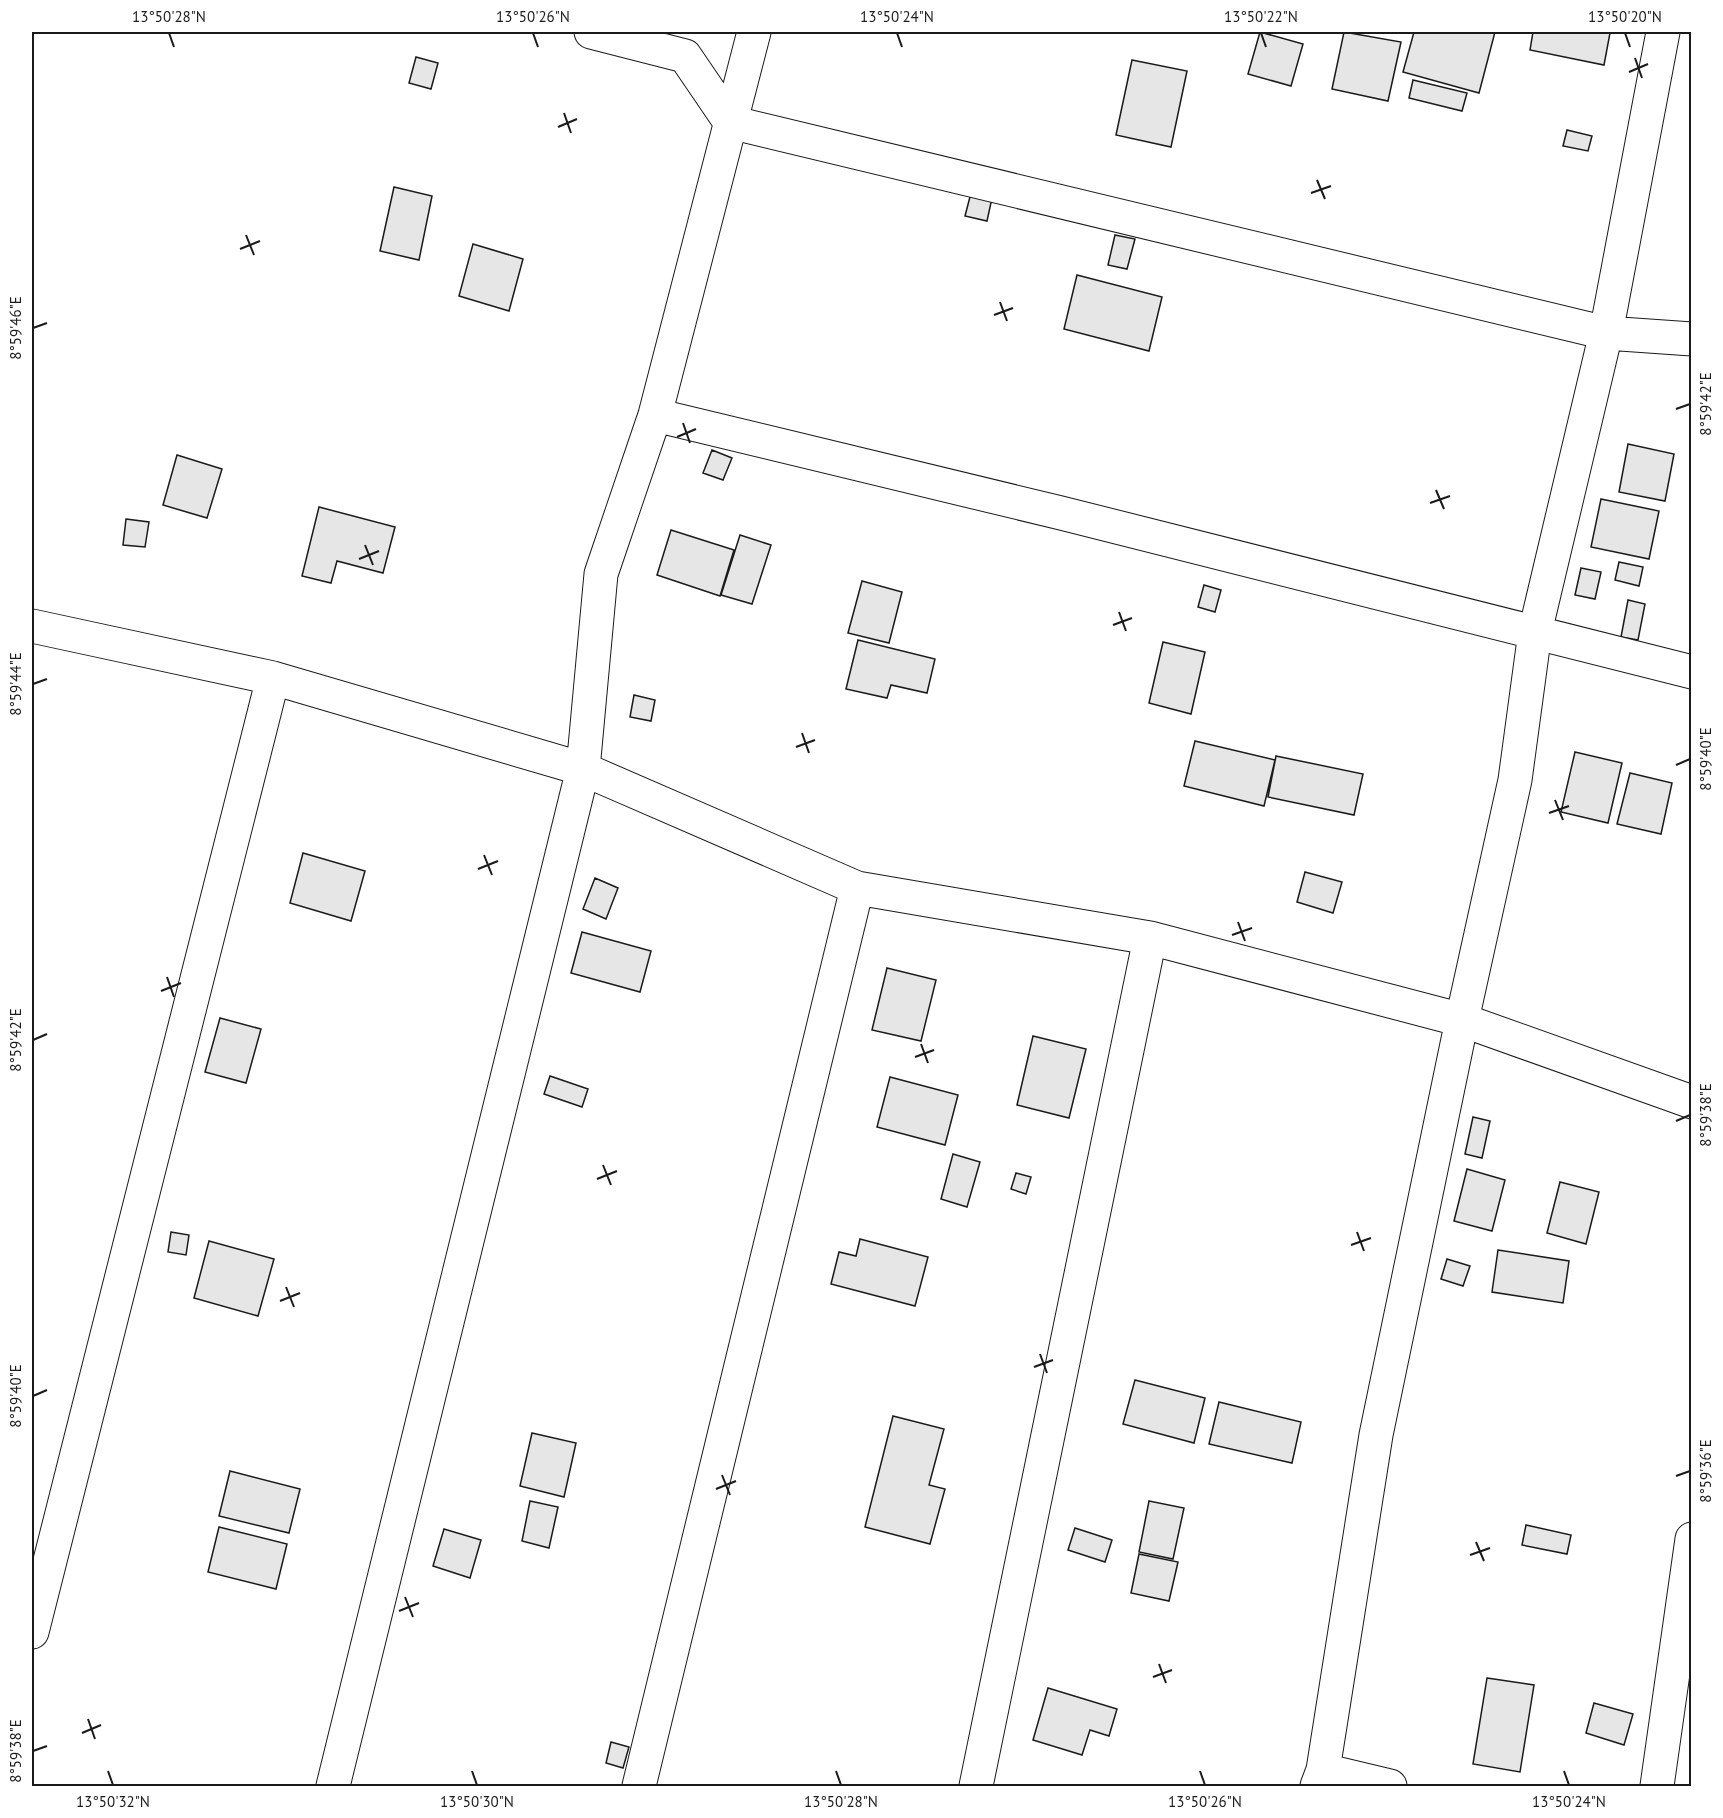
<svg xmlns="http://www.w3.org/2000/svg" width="1723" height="1818" viewBox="0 0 1723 1818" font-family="'PT Sans',sans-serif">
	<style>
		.building { fill: #e6e6e6; stroke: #1a1a1a; stroke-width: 1.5 }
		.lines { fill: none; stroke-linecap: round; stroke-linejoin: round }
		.minor-casing { stroke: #1a1a1a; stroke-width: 35 }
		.minor { stroke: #fff; stroke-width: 33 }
		.ticks { fill: none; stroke: #1a1a1a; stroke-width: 2 }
		.neatline { fill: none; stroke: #1a1a1a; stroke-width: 2 }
		.ticks-label { font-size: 15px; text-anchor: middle; fill: #1a1a1a }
	</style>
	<rect width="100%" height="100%" fill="#fff"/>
	<path class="building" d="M1260,32L1303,44L1291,86L1248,74Z
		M1344,32L1401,42L1388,101L1332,89Z
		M1414,32H1495L1479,93L1403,72Z
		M1533,32L1610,33L1604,65L1530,50Z
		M416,57L438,63L431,89L409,83Z
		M1132,60L1187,71L1171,147L1116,135Z
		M1413,80L1467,93L1462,111L1409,98Z
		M1567,130L1592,136L1588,151L1563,146Z
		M394,187L432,196L419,260L380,251Z
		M971,193L992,198L987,221L965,216Z
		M1115,235L1135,239L1127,269L1108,265Z
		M473,244L523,259L509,311L459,296Z
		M1077,275L1162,297L1149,351L1064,329Z
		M1628,444L1674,454L1665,501L1619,492Z
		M712,450L732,458L723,480L703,473Z
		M177,455L222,469L207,518L163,505Z
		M1601,499L1659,511L1649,559L1591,547Z
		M319,507L395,527L383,573L337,561L331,583L302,576Z
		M126,519L149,522L145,547L123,545Z
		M671,530L734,550L720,596L657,575Z
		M740,535L771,545L752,604L721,595Z
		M1619,562L1643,567L1639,586L1615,580Z
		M1581,568L1601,572L1595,599L1575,595Z
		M862,581L902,592L889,643L848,633Z
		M1204,585L1221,590L1215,612L1198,607Z
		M1628,600L1645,604L1638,640L1621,637Z
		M858,640L935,659L927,693L891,685L887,698L846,689Z
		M1163,642L1205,652L1191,714L1149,703Z
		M634,695L655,700L651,721L630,717Z
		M1195,741L1275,760L1264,806L1184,786Z
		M1575,752L1622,763L1608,823L1561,812Z
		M1276,756L1363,774L1354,815L1268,797Z
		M1630,773L1672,783L1661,834L1617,824Z
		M303,853L365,871L351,921L290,903Z
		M1305,872L1342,882L1333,913L1297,902Z
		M595,878L618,888L606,919L583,909Z
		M582,932L651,951L640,992L571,973Z
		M887,968L936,980L921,1041L872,1030Z
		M220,1018L261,1029L246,1083L205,1072Z
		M1033,1036L1086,1049L1069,1118L1017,1105Z
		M550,1076L588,1089L582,1107L544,1094Z
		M890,1077L958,1095L945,1145L877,1127Z
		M1473,1117L1490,1121L1482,1158L1465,1154Z
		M953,1154L980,1162L967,1207L941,1199Z
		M1467,1169L1505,1180L1492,1231L1454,1221Z
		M1016,1173L1031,1177L1026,1194L1011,1189Z
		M1560,1182L1599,1192L1586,1244L1547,1233Z
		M171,1232L189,1235L186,1255L168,1252Z
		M860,1239L928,1257L915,1306L831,1284L839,1252L856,1256Z
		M209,1241L274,1259L258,1316L194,1298Z
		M1498,1250L1569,1261L1563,1303L1492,1292Z
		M1447,1259L1470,1266L1463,1286L1441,1279Z
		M1135,1380L1205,1398L1194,1443L1123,1424Z
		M1219,1402L1301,1422L1292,1463L1209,1444Z
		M893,1416L944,1429L929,1485L945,1489L930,1544L865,1527Z
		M532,1433L576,1443L564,1497L520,1486Z
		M230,1471L300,1489L289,1533L219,1516Z
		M530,1501L558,1507L549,1548L522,1541Z
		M1149,1501L1184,1508L1173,1559L1139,1552Z
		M1526,1525L1571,1535L1567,1554L1522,1545Z
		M219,1527L287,1544L276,1589L208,1572Z
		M1075,1528L1112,1540L1105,1562L1068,1550Z
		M444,1529L481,1540L470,1578L433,1566Z
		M1139,1554L1178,1562L1169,1601L1131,1593Z
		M1487,1678L1534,1685L1520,1772L1473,1764Z
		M1048,1688L1117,1709L1109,1736L1090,1730L1082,1755L1033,1740Z
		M1594,1703L1633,1714L1624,1745L1586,1733Z
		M611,1742L629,1747L623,1768L606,1763Z"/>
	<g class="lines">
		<defs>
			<path id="minor" d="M591,32L685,56L730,122L1606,333L1692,339
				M655,415L1061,513L1692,672
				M32,626L273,678L583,769L857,888L1150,938L1462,1020L1692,1102
				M32,1632L273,678
				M1323,1770L1390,1786
				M333,1786L583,769L601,574L655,415L754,32
				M639,1786L857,888
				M976,1786L1150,938
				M1317,1786L1323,1770L1376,1435L1462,1020L1515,780L1535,632L1606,333L1663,32
				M1657,1786L1692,1539"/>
		</defs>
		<use href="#minor" class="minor-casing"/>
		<use href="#minor" class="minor"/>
	</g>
	<path class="ticks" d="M169,33L174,47M533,33L538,47M897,33L902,47M1261,33L1266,47M1625,33L1630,47M1635,58L1642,78M1629,72L1648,64M564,113L571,133M558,127L577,119M1317,180L1325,199M1311,193L1331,186M246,235L254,255M240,249L260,241M1000,302L1007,321M994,315L1013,308M33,328L47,323M1676,409L1690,404M683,423L690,443M677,437L696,429M1436,490L1444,509M1430,503L1450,496M365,545L373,565M359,559L379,551M1119,612L1126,631M1113,625L1132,618M33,684L47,679M802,733L809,753M796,747L815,740M1676,765L1690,759M1555,800L1563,820M1549,813L1569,806M484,855L492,875M478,869L498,861M1238,922L1245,941M1232,935L1252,928M167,977L174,997M161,991L181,983M33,1040L47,1034M921,1044L928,1063M915,1057L934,1050M1676,1121L1690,1115M603,1165L611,1185M597,1179L617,1171M1357,1232L1364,1251M1351,1245L1371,1238M286,1287L294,1307M280,1301L300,1293M1040,1354L1047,1373M1034,1367L1053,1360M33,1396L47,1390M722,1475L730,1495M1676,1476L1690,1471M716,1489L736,1481M1476,1542L1484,1561M1470,1555L1490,1548M405,1597L413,1617M399,1611L419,1603M1159,1664L1166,1683M1153,1677L1172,1670M88,1719L95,1739M82,1733L101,1725M33,1751L47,1746M108,1771L113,1785M472,1771L477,1785M836,1771L841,1785M1200,1771L1205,1785M1564,1771L1569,1785"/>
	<rect width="1723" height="1818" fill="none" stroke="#ffffff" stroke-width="66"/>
	<rect x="33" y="33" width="1657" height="1752" class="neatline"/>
	<g class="ticks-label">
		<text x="169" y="22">13°50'28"N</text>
		<text x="533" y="22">13°50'26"N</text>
		<text x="897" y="22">13°50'24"N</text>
		<text x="1261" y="22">13°50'22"N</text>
		<text x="1625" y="22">13°50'20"N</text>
		<text transform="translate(16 328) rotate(-90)" y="5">8°59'46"E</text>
		<text transform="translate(1706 404) rotate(-90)" y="5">8°59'42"E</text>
		<text transform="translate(16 684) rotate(-90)" y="5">8°59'44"E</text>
		<text transform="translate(1706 759) rotate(-90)" y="5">8°59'40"E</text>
		<text transform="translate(16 1040) rotate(-90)" y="5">8°59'42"E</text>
		<text transform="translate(1706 1115) rotate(-90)" y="5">8°59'38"E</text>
		<text transform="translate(16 1396) rotate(-90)" y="5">8°59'40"E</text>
		<text transform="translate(1706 1471) rotate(-90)" y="5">8°59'36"E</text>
		<text transform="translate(16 1751) rotate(-90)" y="5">8°59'38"E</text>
		<text x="113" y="1807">13°50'32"N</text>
		<text x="477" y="1807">13°50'30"N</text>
		<text x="841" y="1807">13°50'28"N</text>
		<text x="1205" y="1807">13°50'26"N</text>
		<text x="1569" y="1807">13°50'24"N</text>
	</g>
</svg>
